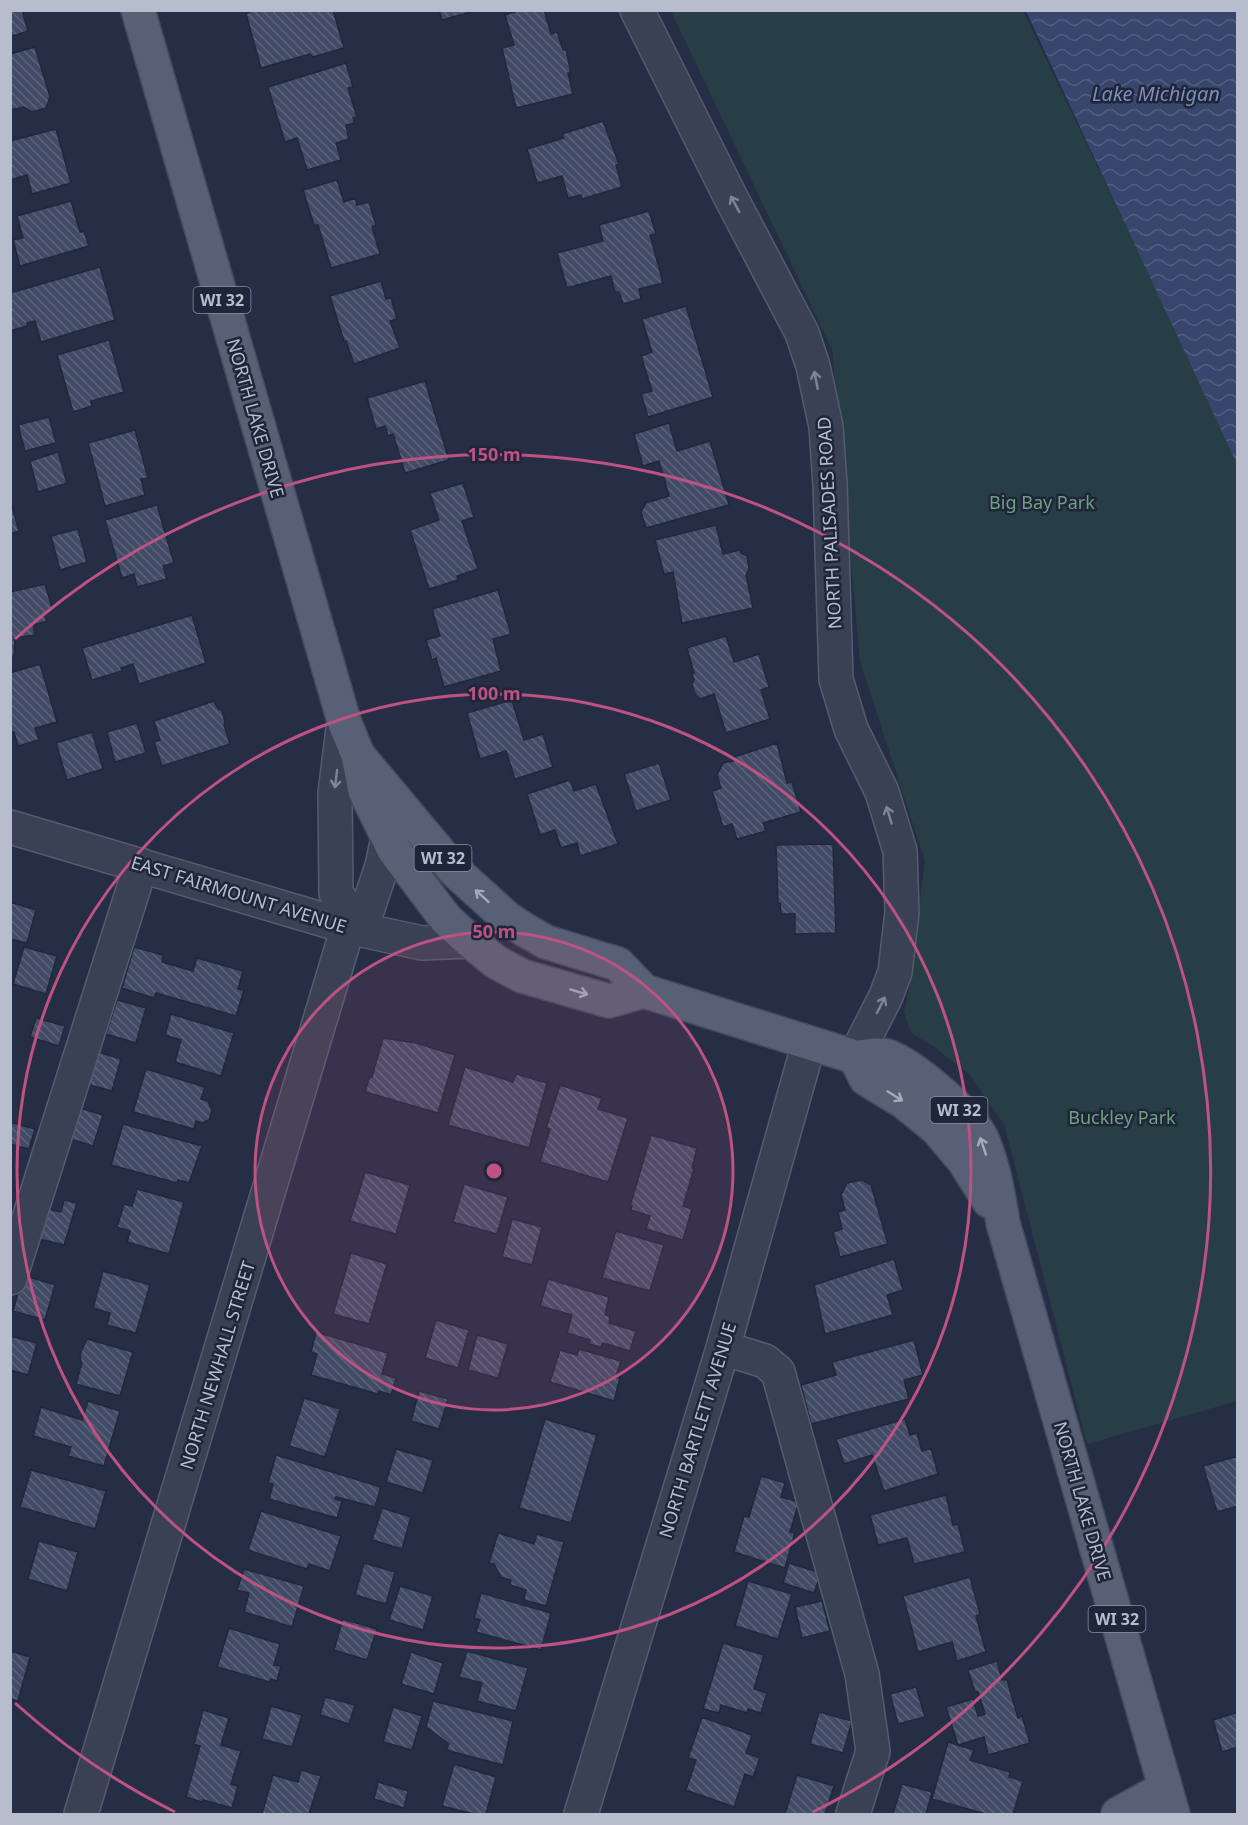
<svg xmlns="http://www.w3.org/2000/svg" width="1248" height="1825" viewBox="0 0 1248 1825" font-family="'Noto Sans',sans-serif">
	<style>
		.green { fill: #283e46 }
		.water { fill: url(#water-waves) }
		.building { fill: url(#building-back-hatch); stroke: #21283c; stroke-width: 1.5 }
		.lines { fill: none; stroke-linecap: round; stroke-linejoin: round }
		.minor-casing { stroke: #565c6f; stroke-width: 36 }
		.major-casing { stroke: #444a5e; stroke-width: 36 }
		.minor { stroke: #3a4155; stroke-width: 33 }
		.major { stroke: #586075; stroke-width: 33 }
		.oneway { stroke: #7f8598 }
		.oneway2 { stroke: #a5aabc }
		.ring { fill: none; stroke: #be5283; stroke-width: 3 }
		.labels { text-anchor: middle; dominant-baseline: central; stroke-width: 5; stroke-linejoin: round; paint-order: stroke }
		.shield { fill: #1f263a; stroke: #8a90a2; stroke-width: 1.5 }
		.shield-label { font-size: 16px; font-weight: bold; fill: #b8bdce }
		.street-label { font-size: 18px; fill: #b8bdce; stroke: #1f263a }
		.park-label { font-size: 18px; fill: #6ea082; stroke: #1f263a }
		.water-label { font-size: 20px; font-style: italic; fill: #7d8db7; stroke: #1f263a }
		.centre { fill: #be5283; stroke: #1f263a; stroke-width: 3 }
		.ring-label { font-size: 18px; text-anchor: middle; font-weight: bold; fill: #be5283; stroke: #1f263a; stroke-width: 5; stroke-linejoin: round; paint-order: stroke }
	</style>
	<defs>
		<pattern id="water-waves" width="16" height="10" patternUnits="userSpaceOnUse" patternTransform="scale(1.5)"><rect width="16" height="10" fill="#38466d"/><path d="M0 5q4-4 8 0t8 0" fill="none" stroke="#535f81"/></pattern>
		<pattern id="building-back-hatch" width="6" height="6" patternUnits="userSpaceOnUse" patternTransform="scale(1.5)"><rect width="6" height="6" fill="#424b66"/><path d="M-1 5l2 2M0 0l6 6M5-1l2 2" fill="none" stroke="#5b637b"/></pattern>
	</defs>
	<rect width="100%" height="100%" fill="#262e45"/>
	<path class="green" d="M671,11H1023L1147,270L1237,453V1401L1087,1444L1004,1124L970,1075L933,1046L911,1033L904,1011L909,991L925,861L860,661L832,349Z"/>
	<path class="water" d="M1026,11H1237V464Z"/>
	<path class="building" d="M10,10H22L28,31L10,37Z
		M333,10L344,48L313,57L310,54L261,68L246,14L254,10Z
		M439,10H478L442,20Z
		M521,10H544L551,34L557,32L563,50H566L571,73H568L573,94L516,108L502,48L514,45L505,15Z
		M35,47L50,97L46,108L32,112L24,107L10,110V54Z
		M346,63L353,87L348,88L357,117L353,118L355,123L346,125L349,139L336,143L341,160L307,170L297,138L285,142L268,87Z
		M603,121L619,164L616,165L622,187L582,199L581,195L568,198L562,176L537,183L527,149L564,138L562,134Z
		M56,129L71,183L32,194L27,175L10,180V141Z
		M337,180L344,202L355,198L357,205L369,202L376,225L372,227L380,254L331,268L318,225H314L303,190Z
		M71,201L80,232L84,231L89,246L20,266L13,240L23,238L17,216Z
		M649,211L656,234L650,235L663,283L639,289L641,299L623,304L619,292H615L611,276L567,288L557,253L603,241L599,225Z
		M100,267L115,320L41,342L35,321L27,323V326L10,331V293Z
		M381,281L386,299L391,298L397,319L390,321L400,348L354,364L346,341H344L330,296Z
		M686,306L713,397L648,417L641,394L652,391L641,356L652,352L642,319Z
		M109,340L124,392L91,401L92,406L73,412L57,355Z
		M425,381L449,460L405,473L393,434L388,436L385,426L376,429L367,398Z
		M49,417L56,443L25,451L18,425Z
		M669,423L677,451L710,441L729,505L646,528L641,512L646,503L669,496L659,461L643,466L634,434Z
		M135,430L148,478L141,479L145,495L105,506L88,443Z
		M58,452L67,483L38,492L30,461Z
		M463,483L474,517L462,521L478,569L457,576L458,580L429,589L410,530L439,520L430,493Z
		M157,505L174,563L163,566L167,579L137,587L134,574L122,578L105,520Z
		M12,506L19,531L10,534V507Z
		M716,525L723,554L740,550L741,553L747,556L749,569L746,575L753,608L682,623L673,572L664,574L655,540Z
		M78,529L87,562L60,570L51,536Z
		M45,584L53,611L44,614L47,621L33,625L35,635L15,638L14,657L10,658V592Z
		M498,590L511,634L493,639L501,671L444,687L436,658L432,660L426,640L440,636L432,609Z
		M192,615L206,663L139,684L133,664L121,668L122,671L92,680L82,648Z
		M726,636L734,662L759,654L769,687L761,690L770,719L726,733L714,694L700,699L695,694L692,684L694,680L692,674L694,673L687,648Z
		M40,664L57,722L35,728L39,740L18,746L14,732H10V673Z
		M512,700L524,740L543,734L553,767L515,779L506,751L480,759L467,713Z
		M214,701L218,709L222,710L225,722L224,725L230,744L162,766L154,742L160,740L154,721Z
		M137,723L146,753L115,762L107,732Z
		M92,732L103,769L67,780L56,743Z
		M777,743L787,783L792,782L801,812L763,823L766,831L737,839L732,824L723,827L712,791L721,788L717,775L723,763L733,761L731,758Z
		M659,763L671,800L636,811L624,774Z
		M570,780L574,791L596,784L618,844L580,856L577,843L561,848L555,830L540,835L527,794Z
		M833,844L836,933L795,934V914H781L780,903H778L776,845Z
		M10,902L36,910L27,943L10,939Z
		M24,947L57,956L46,994L13,984Z
		M134,947L163,955L162,962L193,971L197,958L243,971L238,989L244,990L236,1016L156,993L154,998L122,988Z
		M117,1000L146,1008L136,1043L106,1034Z
		M171,1014L234,1033L221,1076L175,1062L181,1040L165,1035Z
		M36,1018L65,1026L59,1046L30,1037Z
		M383,1038L416,1043L455,1055L438,1113L365,1092L370,1076L372,1077Z
		M92,1050L121,1059L112,1091L83,1083Z
		M465,1067L513,1082L516,1074L547,1083L529,1148L448,1125Z
		M146,1069L205,1087L201,1099L208,1101L212,1111L209,1120L202,1123L196,1121L194,1129L133,1112Z
		M560,1085L602,1098L598,1109L628,1118L608,1182L540,1162L550,1129L546,1128Z
		M73,1106L103,1115L93,1146L64,1137Z
		M10,1122L35,1129L29,1149L10,1144Z
		M123,1124L202,1146L189,1183L178,1180L177,1183L111,1165Z
		M651,1135L697,1148L692,1168L694,1169L683,1206L692,1209L683,1240L646,1229L650,1216L631,1210L632,1206H630Z
		M365,1172L410,1185L396,1234L350,1221Z
		M862,1180L871,1185L888,1244L840,1257L833,1232L842,1229L838,1212L845,1210L841,1195L847,1183Z
		M464,1184L508,1197L497,1234L453,1222Z
		M137,1189L184,1202L169,1254L127,1242L130,1231L117,1227L124,1204L132,1206Z
		M64,1200L77,1203L64,1245L36,1238L44,1208L61,1212Z
		M512,1219L542,1227L532,1265L502,1257Z
		M616,1231L664,1245L650,1291L602,1278Z
		M351,1253L387,1264L369,1324L333,1314Z
		M894,1259L903,1290L887,1295L893,1315L825,1334L814,1285Z
		M103,1271L150,1285L136,1333L107,1325L110,1313L93,1308Z
		M23,1275L55,1285L45,1320L13,1311Z
		M548,1279L609,1297L605,1315L610,1316L609,1323L636,1331L630,1351L603,1343L601,1347L589,1344L590,1340L567,1333L572,1315L540,1306Z
		M436,1320L469,1330L458,1368L425,1358Z
		M316,1332L388,1353L382,1374L396,1378L391,1395L379,1391L378,1394L311,1375L317,1354L311,1352Z
		M477,1335L508,1344L498,1378L468,1370Z
		M10,1336L37,1343L28,1375L10,1370Z
		M87,1339L133,1352L120,1396L76,1384L82,1363L81,1362L80,1354Z
		M914,1340L923,1375L904,1380L909,1399L811,1424L801,1385L836,1375L832,1362Z
		M579,1349L621,1361L616,1377L620,1378L614,1401L550,1382L560,1350L577,1355Z
		M419,1391L448,1399L439,1429L411,1421Z
		M304,1398L340,1409L325,1457L289,1446Z
		M88,1401L120,1411L104,1466L68,1456L71,1447L33,1436L41,1407L82,1420Z
		M545,1419L597,1435L571,1523L519,1508Z
		M905,1419L910,1435L917,1433L922,1451L931,1448L938,1474L884,1491L872,1455L844,1464L836,1439Z
		M396,1449L433,1460L423,1493L386,1482Z
		M276,1455L381,1487L375,1507L336,1497L335,1499L342,1501L337,1518L269,1499L273,1484L268,1483Z
		M1238,1456V1506L1217,1512L1203,1466Z
		M31,1470L106,1491L95,1529L20,1507Z
		M761,1476L785,1483L781,1497L799,1502L790,1532L795,1533L785,1568L734,1552L744,1516L749,1517Z
		M946,1495L953,1525L958,1524L965,1552L914,1564L907,1538L878,1545L870,1515Z
		M382,1508L411,1517L402,1549L372,1540Z
		M261,1511L341,1536L330,1571L309,1564L307,1569L248,1550Z
		M498,1533L534,1544L537,1534L564,1542L546,1606L524,1600L526,1590L510,1585L511,1580L501,1577L494,1564L489,1563Z
		M39,1541L78,1552L67,1591L28,1579Z
		M364,1563L395,1572L386,1604L355,1595Z
		M789,1563L821,1573L814,1593L783,1583Z
		M244,1569L304,1586L292,1627L244,1612L249,1593L237,1590Z
		M970,1577L980,1614L976,1616L986,1652L957,1661L952,1642L918,1652L903,1596Z
		M748,1581L792,1594L778,1639L735,1626Z
		M400,1586L433,1596L423,1630L389,1620Z
		M481,1593L551,1613L541,1650L476,1632L480,1620L474,1618Z
		M822,1601L830,1631L802,1638L795,1607Z
		M343,1619L377,1629L367,1660L334,1650Z
		M229,1628L280,1644L274,1665L281,1666L277,1681L271,1679L270,1682L217,1667Z
		M723,1643L764,1655L754,1689L767,1693L761,1713L748,1709L747,1713L721,1705L719,1713L703,1709Z
		M10,1651L30,1657L18,1701L10,1699Z
		M467,1651L528,1668L516,1711L477,1701L482,1683L459,1677Z
		M411,1652L443,1663L434,1694L401,1684Z
		M997,1661L1002,1680H1007L1018,1718L1022,1716L1030,1743L988,1755L984,1737L958,1745L946,1707L973,1699L978,1716L985,1714L978,1692H975L968,1670Z
		M916,1687L925,1717L898,1724L890,1694Z
		M325,1697L355,1705L349,1724L320,1715Z
		M433,1701L513,1721L503,1765L446,1750L449,1744L426,1727Z
		M271,1706L302,1715L292,1747L262,1739Z
		M393,1707L422,1716L412,1750L383,1742Z
		M203,1710L229,1718L221,1745L241,1751L231,1784L238,1786L232,1808L203,1800L202,1802L186,1797L200,1746L194,1744Z
		M819,1712L852,1721L843,1753L810,1744Z
		M1238,1712V1747L1222,1752L1213,1720Z
		M702,1717L752,1735L746,1753L760,1758L753,1777L745,1774L734,1807L686,1790L696,1760L688,1758Z
		M948,1742L974,1750L970,1760L1010,1772L1009,1777L1023,1781L1013,1814H986L932,1799Z
		M454,1764L496,1777L486,1814H474L442,1806Z
		M301,1770L321,1776L309,1814H262L273,1775L298,1782Z
		M797,1775L834,1786L825,1814H785Z
		M378,1782L408,1791L404,1808L374,1799Z
		M902,1784L932,1792L926,1814H893Z"/>
	<g class="lines">
		<defs>
			<path id="minor" d="M637,10L730,196L802,333L813,366L826,427L830,485L836,679L851,729L882,792L900,851L902,912L895,972L886,996L855,1057
				M10,827L348,927L422,943L470,941
				M351,915L368,908L382,866L392,818
				M10,1278L141,865
				M723,1348L765,1361L778,1372L862,1674L873,1751L853,1814
				M81,1814L348,927L351,915L336,893L335,793L344,721
				M581,1814L723,1348L809,1043"/>
			<path id="major" d="M138,10L344,721L358,755L365,791L394,850L446,919L470,941L496,962L522,976L609,1001L644,991
				M358,755L455,871L507,918L525,930L546,942L618,964L644,991L855,1057C864,1057 878,1053 887,1056C914,1066 968,1112 981,1137C993,1161 999,1196 1003,1223L1173,1814
				M855,1057L866,1079L904,1102L937,1129L964,1161L989,1201
				M1118,1814L1165,1788"/>
		</defs>
		<use href="#minor" class="minor-casing"/>
		<use href="#major" class="major-casing"/>
		<use href="#minor" class="minor"/>
		<use href="#major" class="major"/>
	</g>
	<defs><path id="oneway-shaft" d="M-6 0H5M1.5-3L5.5 0L1.5 3" fill="none" stroke-width="1.6" stroke-linecap="round" stroke-linejoin="round" transform="scale(1.5)"/></defs>
	<g class="oneway">
		<use href="#oneway-shaft" transform="translate(735 204) rotate(-118)"/>
		<use href="#oneway-shaft" transform="translate(816 380) rotate(-101)"/>
		<use href="#oneway-shaft" transform="translate(336 779) rotate(97)"/>
		<use href="#oneway-shaft" transform="translate(889 815) rotate(-107)"/>
		<use href="#oneway-shaft" transform="translate(881 1005) rotate(-63)"/>
	</g>
	<g class="oneway2">
		<use href="#oneway-shaft" transform="translate(482 896) rotate(-138)"/>
		<use href="#oneway-shaft" transform="translate(579 992) rotate(16)"/>
		<use href="#oneway-shaft" transform="translate(895 1096) rotate(32)"/>
		<use href="#oneway-shaft" transform="translate(983 1146) rotate(-109)"/>
	</g>
	<circle cx="494" cy="1171" r="239" fill="#be5283" fill-opacity=".12"/>
	<g class="ring">
		<circle cx="494" cy="1171" r="239"/>
		<circle cx="494" cy="1171" r="477"/>
		<path d="M175 1812A716 716 0 0 1 15 1703M15 639A716 716 0 1 1 813 1812"/>
	</g>
	<g class="labels">
		<g class="shield">
			<rect x="193.5" y="287" width="57" height="26" rx="4.5"/>
			<rect x="414.5" y="845" width="57" height="26" rx="4.5"/>
			<rect x="930.5" y="1097" width="57" height="26" rx="4.5"/>
			<rect x="1088.5" y="1606" width="57" height="26" rx="4.5"/>
		</g>
		<g class="shield-label">
			<text x="222" y="300">WI 32</text>
			<text x="443" y="858">WI 32</text>
			<text x="959" y="1110">WI 32</text>
			<text x="1117" y="1619">WI 32</text>
		</g>
		<g class="street-label">
			<text transform="translate(256 418) rotate(74)">NORTH LAKE DRIVE</text>
			<text transform="translate(829 523) rotate(-93)">NORTH PALISADES ROAD</text>
			<text transform="translate(239 894) rotate(17)">EAST FAIRMOUNT AVENUE</text>
			<text transform="translate(217 1365) rotate(-73)">NORTH NEWHALL STREET</text>
			<text transform="translate(697 1430) rotate(-73)">NORTH BARTLETT AVENUE</text>
			<text transform="translate(1083 1501) rotate(74)">NORTH LAKE DRIVE</text>
		</g>
		<g class="park-label">
			<text x="1042" y="502">Big Bay Park</text>
			<text x="1122" y="1117">Buckley Park</text>
		</g>
		<g class="water-label">
			<text x="1156" y="93">Lake Michigan</text>
		</g>
	</g>
	<circle cx="494" cy="1171" r="9" class="centre"/>
	<g class="ring-label">
		<text x="494" y="461">150 m</text>
		<text x="494" y="700">100 m</text>
		<text x="494" y="938">50 m</text>
	</g>
	<rect width="1248" height="1825" fill="none" stroke="#b8bdce" stroke-width="24"/>
</svg>
